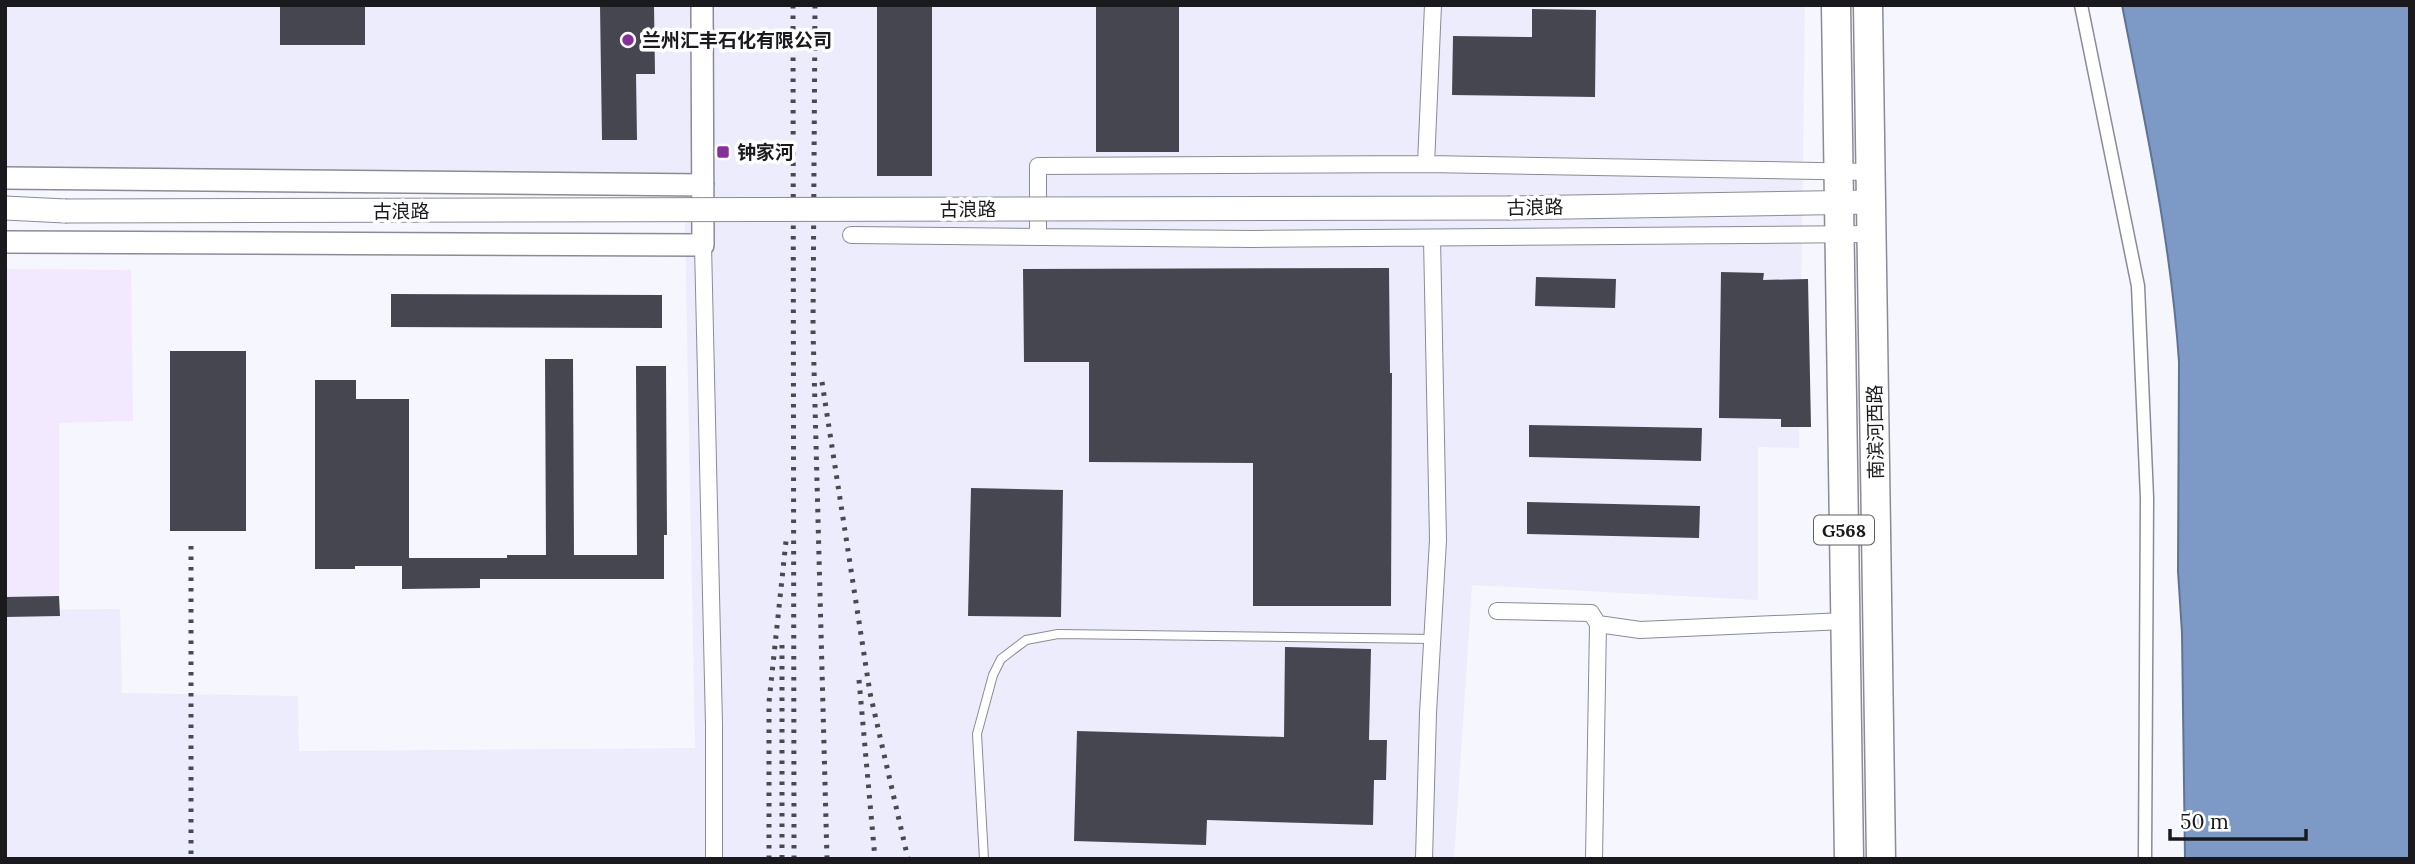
<svg xmlns="http://www.w3.org/2000/svg" width="2415" height="864" viewBox="0 0 2415 864" font-family="Lora,'Noto Sans SC',serif">
	<style>
		.commercial { fill: #f2e9fe }
		.built { fill: #ececfc }
		.water { fill: #7d9ac6; stroke: #5f7494; stroke-width: 2 }
		.building { fill: #464650 }
		.lines { fill: none; stroke-linecap: round; stroke-linejoin: round }
		.service-casing { stroke: #8b8b96; stroke-width: 10 }
		.pedestrian-casing { stroke: #8b8b96; stroke-width: 15 }
		.minor-casing { stroke: #8b8b96; stroke-width: 18 }
		.tertiary-casing { stroke: #8b8b96; stroke-width: 24 }
		.secondary-casing { stroke: #8b8b96; stroke-width: 25 }
		.trunk-casing { stroke: #8b8b96; stroke-width: 31 }
		.service { stroke: #fff; stroke-width: 8 }
		.pedestrian { stroke: #fff; stroke-width: 12 }
		.minor { stroke: #fff; stroke-width: 16 }
		.tertiary { stroke: #fff; stroke-width: 21 }
		.secondary { stroke: #fff; stroke-width: 23 }
		.trunk { stroke: #fff; stroke-width: 28 }
		.rail { stroke: #49494e; stroke-width: 5; stroke-dasharray: 3.5 7; stroke-linecap: butt }
		.secondary-bridge-casing { stroke: #8b8b96; stroke-width: 25; stroke-linecap: butt }
		.secondary-bridge { stroke: #fff; stroke-width: 23 }
		.poi-dot { fill: #852f9d; stroke: #fff; stroke-width: 2.5 }
		.labels { text-anchor: middle; dominant-baseline: central; stroke-width: 7; stroke-linejoin: round; paint-order: stroke }
		.shield { fill: #fff; stroke: #5f5f62; stroke-width: 2 }
		.shield-label { font-size: 18px; font-weight: bold; fill: #1a1a1e }
		.poi-label { font-size: 19px; font-weight: bold; fill: #1a1a1e; stroke: #fff; text-anchor: start }
		.street-label { font-size: 19px; fill: #1a1a1e; stroke: #fff }
	</style>
	<rect width="100%" height="100%" fill="#f6f6fe"/>
	<path class="commercial" d="M5,269L131,270L133,421L59,423V596L5,597Z"/>
	<path class="built" d="M5,5H1805L1799,448L1758,447V600L1472,585L1454,859H5V610L120,609L122,693L298,696L299,751L695,748L684,175H5Z"/>
	<path class="water" d="M2122,5H2410V859H2185L2182,633L2178,571L2179,362C2171,242 2145,123 2122,5Z"/>
	<path class="building" d="M365,5V45H280V6Z
		M600,5H654L655,74H636L637,140H602Z
		M877,5H932V176H877Z
		M1096,5H1179V152H1096Z
		M1532,9L1596,10L1595,97L1452,95L1453,36L1532,37Z
		M1389,268L1390,373H1392L1391,606H1253V463L1089,462V362H1024L1023,269Z
		M1721,272L1764,273L1763,280L1808,279L1811,427H1781V419L1719,418Z
		M1536,277L1616,279L1615,308L1535,306Z
		M391,294L662,295V328L391,327Z
		M170,351H246V531H170Z
		M545,359H573L574,555H637L636,366H666L667,535H664V579H480V588L402,589V566H355V569H315V380H356V399H409V558H507V555H546Z
		M1529,425L1702,428L1701,461L1529,457Z
		M971,488L1063,490L1061,617L968,616Z
		M1527,502L1700,506L1699,538L1527,534Z
		M59,596L60,616L5,617V597Z
		M1285,647L1371,649L1369,740H1387L1386,780H1374L1373,825L1207,820L1206,845L1074,841L1077,731L1284,737Z"/>
	<g class="lines">
		<defs>
			<path id="service" d="M984,859L977,734L993,675L1001,659L1026,640L1058,634L1432,639"/>
			<path id="pedestrian" d="M2081,5L2138,286L2147,498L2145,859"/>
			<path id="minor" d="M1426,164L1433,5
				M851,235L1251,239L1872,234
				M1038,237V166L1426,164L1871,172
				M703,245L714,725V859
				M1497,611L1591,613L1598,624
				M1424,859L1428,713L1438,540L1432,238
				M1594,859L1598,624L1640,630L1845,621"/>
			<path id="tertiary" d="M5,178L703,185
				M5,242L703,245L702,5"/>
			<path id="secondary" d="M5,208L65,211
				M1510,208L1871,202"/>
			<path id="trunk" d="M1836,5L1849,859
				M1868,5L1881,859"/>
		</defs>
		<use href="#service" class="service-casing"/>
		<use href="#pedestrian" class="pedestrian-casing"/>
		<use href="#minor" class="minor-casing"/>
		<use href="#tertiary" class="tertiary-casing"/>
		<use href="#secondary" class="secondary-casing"/>
		<use href="#trunk" class="trunk-casing"/>
		<use href="#service" class="service"/>
		<use href="#pedestrian" class="pedestrian"/>
		<use href="#minor" class="minor"/>
		<use href="#tertiary" class="tertiary"/>
		<use href="#secondary" class="secondary"/>
		<use href="#trunk" class="trunk"/>
		<path class="rail" d="M793,5L794,859
			M815,5L813,330L827,859
			M822,382L870,693L908,859
			M191,546V859
			M782,645V859
			M859,680L875,859
			M769,859V702L786,541"/>
		<defs>
			<path id="secondary-bridge" d="M65,211L1510,208"/>
		</defs>
		<use href="#secondary-bridge" class="secondary-bridge-casing"/>
		<use href="#secondary-bridge" class="secondary-bridge"/>
	</g>
	<g class="poi-dot">
		<circle cx="628" cy="40" r="7"/>
		<rect x="716" y="145" width="14" height="14" rx="3.5"/>
	</g>
	<g class="labels">
		<rect class="shield" x="1814" y="515.5" width="60" height="29" rx="5"/>
		<g class="shield-label">
			<text x="1844" y="530">G568</text>
		</g>
		<g class="poi-label">
			<text x="642" y="40">兰州汇丰石化有限公司</text>
			<text x="737" y="152">钟家河</text>
		</g>
		<g class="street-label">
			<text transform="translate(1535 207) rotate(-1)">古浪路</text>
			<text x="968" y="209">古浪路</text>
			<text x="401" y="211">古浪路</text>
			<text transform="translate(1875 432) rotate(-91)">南滨河西路</text>
		</g>
	</g>
	<rect width="2415" height="864" fill="none" stroke="#1a1a1e" stroke-width="14"/>
	<path d="M2170 829v10h136v-10" fill="none" stroke="#1a1a1e" stroke-width="3.5"/>
	<text x="2180" y="829" font-size="21" fill="#1a1a1e" stroke="#ffffff" stroke-width="5" paint-order="stroke">50 m</text>
</svg>
